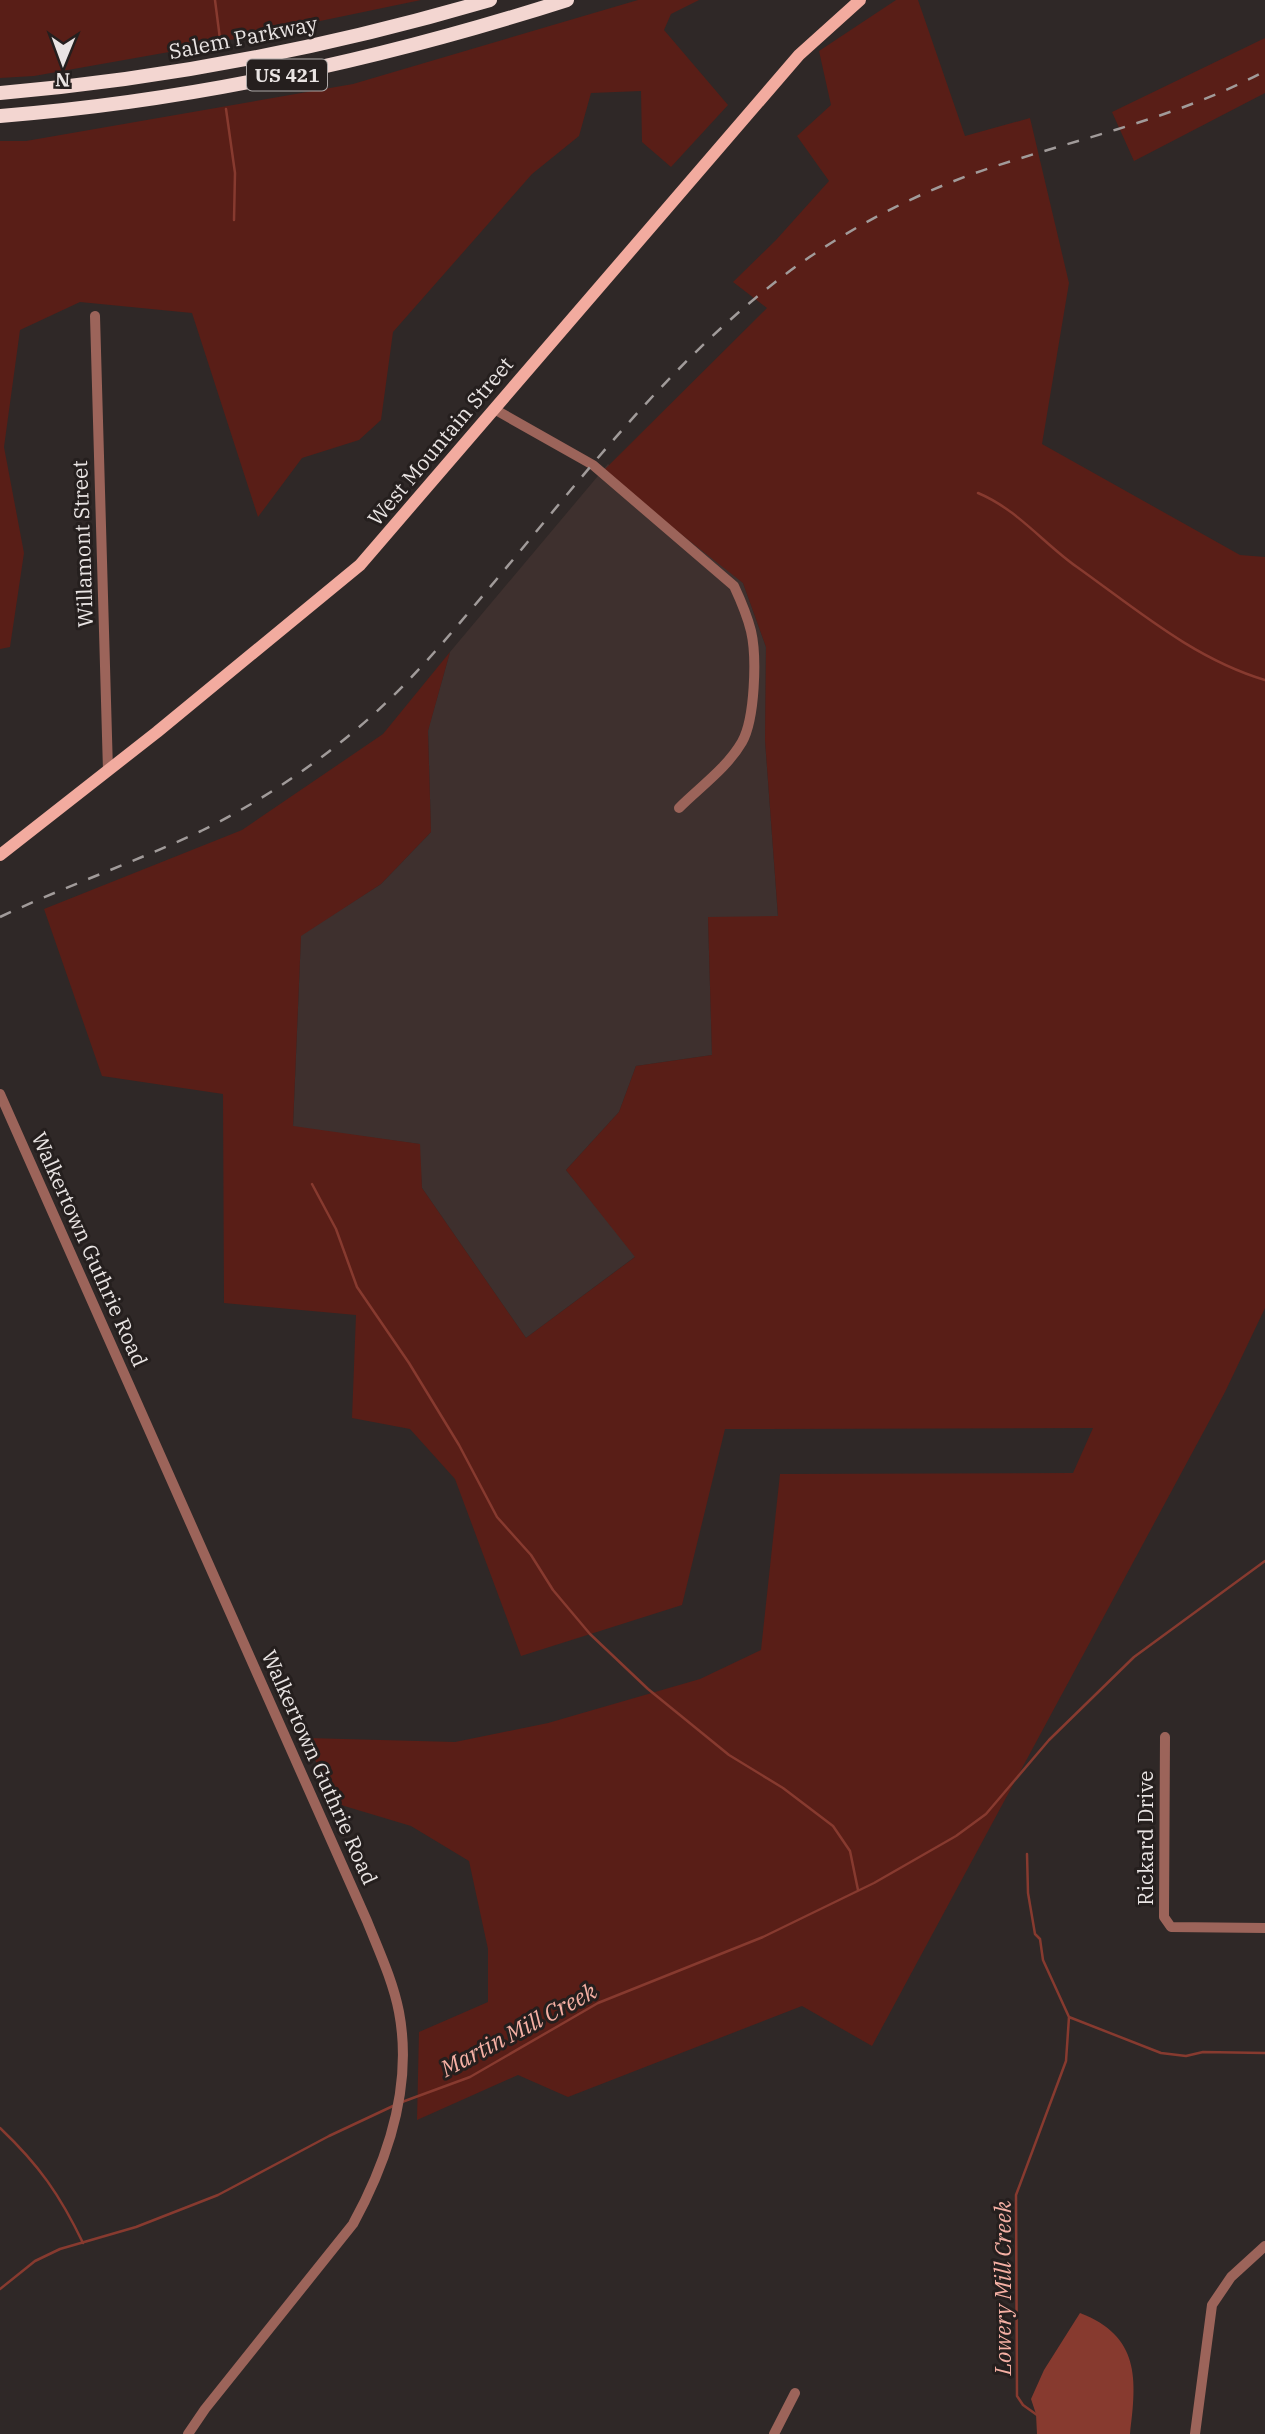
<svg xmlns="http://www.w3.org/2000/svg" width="1265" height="2434" viewBox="0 0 1265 2434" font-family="'IBM Plex Serif',serif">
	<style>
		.built { fill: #3e302e }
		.green { fill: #591e17 }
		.water { fill: #873a2f }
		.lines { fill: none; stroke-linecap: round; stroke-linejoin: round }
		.stream { stroke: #873a2f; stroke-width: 2.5 }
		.minor { stroke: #9c645a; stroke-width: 10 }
		.major { stroke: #f2ab9f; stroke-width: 12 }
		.highway { stroke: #f3d6d1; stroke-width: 14 }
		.rail { stroke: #a19b9a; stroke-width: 2.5; stroke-dasharray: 12 12; stroke-linecap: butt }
		.labels { text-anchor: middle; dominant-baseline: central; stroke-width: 6; stroke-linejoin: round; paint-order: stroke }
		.shield { fill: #251f1e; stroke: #aea9a8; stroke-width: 2 }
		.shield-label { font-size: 19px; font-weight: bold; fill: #e9e4e3 }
		.street-label { font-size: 21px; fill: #e9e4e3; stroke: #251f1e }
		.water-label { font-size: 23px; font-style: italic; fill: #f5b0a4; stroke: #251f1e }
	</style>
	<rect width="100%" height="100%" fill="#2f2827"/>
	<path class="built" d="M608,464L743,583L766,647L765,740L778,917H708L712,1055L636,1066L619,1112L566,1170L636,1256L526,1338L422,1188L419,1144L293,1127L301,935L381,884L431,832L428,730L450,652Z"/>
	<path class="green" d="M0,0H421L186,49L34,76L0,78Z
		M638,0H699L671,14L664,30L728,105L671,167L642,142L641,91L591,93L579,136L532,174L393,332L381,420L359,440L302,458L258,517L192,313L80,302L20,330L4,447L24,553L10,647L0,649V141H26L353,84Z
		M896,0H918L965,136L1030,118L1069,283L1042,444L1240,555L1265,557V1308L1225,1392L872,2046L802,2006L568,2097L518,2075L417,2120L419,2032L488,2002V1949L469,1861L411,1826L331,1802L307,1738L455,1742L548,1723L700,1679L761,1650L780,1474L1073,1473L1093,1428L725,1429L682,1605L521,1656L455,1479L410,1429L352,1418L356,1315L224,1303L223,1094L102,1076L44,909L242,830L383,734L450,652L428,731L431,832L381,884L301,936L293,1126L420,1144L422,1188L526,1338L635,1257L566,1170L619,1112L636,1066L712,1055L708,917L778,916L765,740L766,647L743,583L602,472L767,308L733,282L776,240L829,181L797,136L831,105L819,51Z
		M1265,38V93L1134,161L1112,112Z"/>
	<path class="water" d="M1080,2313C1140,2336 1137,2379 1130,2434H1037L1036,2414L1031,2399L1044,2370Z"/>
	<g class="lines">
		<path class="stream" d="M215,0L220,39
			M226,109L235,173L234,220
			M978,493C1017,509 1044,544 1077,567C1136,609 1194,659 1265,680
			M312,1184L336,1229L357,1287L409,1363L459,1445L497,1517L531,1555L553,1590L590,1634L648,1689L729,1755L783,1788L833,1826L850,1851L858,1890
			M1027,1854L1028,1893L1035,1934L1040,1939L1043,1960L1069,2017L1066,2061L1016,2195L1017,2396L1023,2405L1037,2415
			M1069,2017L1161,2053L1186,2056L1203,2052L1265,2053
			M402,2102L470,2077L598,2003L763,1937L874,1883L956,1836L986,1814L1049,1740L1134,1657L1265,1561
			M0,2128C39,2165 60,2195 83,2243
			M0,2289L35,2261L60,2249L136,2227L218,2195L329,2136L393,2106"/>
		<path class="minor" d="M95,316L108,771
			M494,409L593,465L734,586C741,601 747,615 751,631C757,657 755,719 742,742C727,768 700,787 679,808
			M0,1094L367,1921C379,1951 393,1981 399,2012C413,2086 388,2160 353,2224L205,2409L188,2434
			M1165,1737L1164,1917L1171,1927L1265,1928
			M774,2434L795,2393
			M1195,2434L1212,2305L1231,2277L1265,2246"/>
		<path class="major" d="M0,855L157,732L360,565L799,55L860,0"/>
		<path class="highway" d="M0,93C166,79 330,47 490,0
			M0,116C193,101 383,59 567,0"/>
		<path class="rail" d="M0,917C66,886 135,862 201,831C264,800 323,760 375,713C419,673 458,625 496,580C589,469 679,351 798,265C856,224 925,189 993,167C1084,137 1179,117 1265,71"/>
	</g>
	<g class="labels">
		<rect class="shield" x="247" y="59.5" width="80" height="31" rx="5"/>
		<g class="shield-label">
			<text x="287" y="75">US 421</text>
		</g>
		<g class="street-label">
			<text transform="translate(243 37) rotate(-11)">Salem Parkway</text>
			<text transform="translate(440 441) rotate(-50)">West Mountain Street</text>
			<text transform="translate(82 544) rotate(-92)">Willamont Street</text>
			<text transform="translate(90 1249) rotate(66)">Walkertown Guthrie Road</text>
			<text transform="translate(320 1767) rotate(66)">Walkertown Guthrie Road</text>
			<text transform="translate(1145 1838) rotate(-90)">Rickard Drive</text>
		</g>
		<g class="water-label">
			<text transform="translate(518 2029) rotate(-28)">Martin Mill Creek</text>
			<text transform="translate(1002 2288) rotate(-90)">Lowery Mill Creek</text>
		</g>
	</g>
	<g transform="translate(63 63) rotate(181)" stroke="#251f1e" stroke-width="5" paint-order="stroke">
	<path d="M0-5L12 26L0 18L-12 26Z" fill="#e9e4e3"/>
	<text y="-10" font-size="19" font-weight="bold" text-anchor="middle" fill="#e9e4e3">N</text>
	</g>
</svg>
